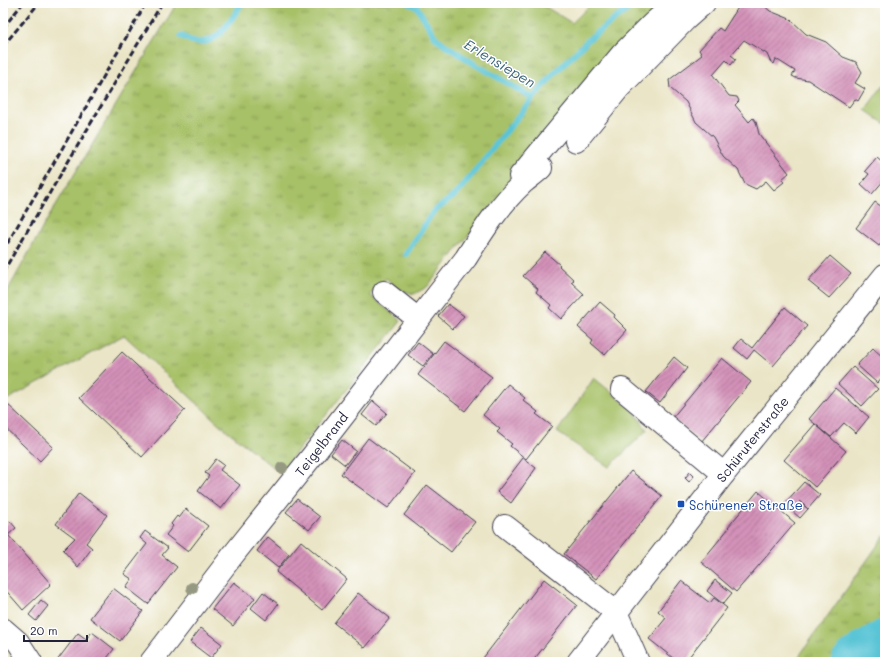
<svg xmlns="http://www.w3.org/2000/svg" width="888" height="665" viewBox="0 0 888 665" font-family="Mali,sans-serif">
	<style>
		.grass { fill: url(#grass-tufts); stroke: #647251 }
		.green { fill: #a7c167; stroke: #647251 }
		.lines { fill: none; stroke-linecap: round; stroke-linejoin: round }
		.stream { stroke: #59c4d5; stroke-width: 6 }
		.river { stroke: #59c4d5; stroke-width: 38 }
		.building { fill: url(#building-hatch) }
		.minor-casing { stroke: #403f50; stroke-width: 24 }
		.major-casing { stroke: #403f50; stroke-width: 24 }
		.minor { stroke: #fff; stroke-width: 22 }
		.major { stroke: #fff; stroke-width: 22 }
		.rail { stroke: #22223b; stroke-width: 3; stroke-dasharray: 6 3; stroke-linecap: butt }
		.tree { fill: #969982 }
		.transit-dot { fill: #1a4fb4; stroke: #fff; stroke-width: 1.5 }
		.labels { text-anchor: middle; dominant-baseline: central; stroke-width: 3; stroke-linejoin: round; paint-order: stroke }
		.street-label { font-size: 13px; fill: #22223b; stroke: #fff }
		.transit-label { font-size: 13px; fill: #164399; stroke: #fff; text-anchor: start }
		.water-label { font-size: 14px; font-style: italic; fill: #386379; stroke: #fff }
	</style>
	<defs>
		<pattern id="grass-tufts" width="24" height="20" patternUnits="userSpaceOnUse"><rect width="24" height="20" fill="#a7c167"/><path d="M3 7l-1-3M5 7V3M7 7l1-3M15 17l-1-3M17 17v-4M19 17l1-3" fill="none" stroke="#889c56"/></pattern>
		<pattern id="building-hatch" width="6" height="6" patternUnits="userSpaceOnUse"><rect width="6" height="6" fill="#d391b8"/><path d="M-1 1l2-2M0 6l6-6M5 7l2-2" fill="none" stroke="#ab7697"/></pattern>
	</defs>
	<rect width="100%" height="100%" fill="#fff"/>
	<filter id="ink" filterUnits="userSpaceOnUse"><feTurbulence type="fractalNoise" baseFrequency=".025" numOctaves="2"/><feDisplacementMap in="SourceGraphic" scale="8" xChannelSelector="R" yChannelSelector="G"/><feConvolveMatrix kernelMatrix="1 2 1 2 8 2 1 2 1" color-interpolation-filters="sRGB"/></filter>
	<filter id="wash" filterUnits="userSpaceOnUse"><feTurbulence type="fractalNoise" baseFrequency=".012" numOctaves="4" result="noise"/><feDisplacementMap in="SourceGraphic" scale="16" xChannelSelector="R" yChannelSelector="G"/><feGaussianBlur stdDeviation="0.9" result="paint"/><feColorMatrix in="noise" values="0 0 0 0 0 0 0 0 0 0 0 0 0 0 0 0 0 1.4 0 .05"/><feComposite in="paint" operator="in"/></filter>
	<g filter="url(#wash)">
		<rect width="100%" height="100%" fill="#eae5c6"/>
		<path class="grass" d="M177,3H539L572,23L592,3H670L611,57L427,287L414,294L398,289L386,278L370,295L401,321L280,473L219,424L124,335L3,402V299L44,225Z
			M885,535V662H795Z"/>
		<path class="green" d="M884,84L885,85V124L865,110Z
			M594,378L633,410L647,430L609,467L557,432Z"/>
		<g class="lines">
			<path class="stream" d="M408,3L417,7L436,38L447,46L476,65L533,98L554,74L589,39L636,3
				M181,36C185,37 188,40 192,41C216,49 231,20 242,3
				M406,254L433,212L454,196L462,187L533,98"/>
			<path class="river" d="M850,662C860,651 872,645 885,638"/>
		</g>
		<g id="blocks">
			<path class="building" d="M741,3H761L770,11L790,19L806,34L826,42L843,57L856,62L862,72L855,83L865,89L858,101L855,99L849,107L808,80L796,78L792,76L795,71L776,59L774,64L770,61L767,54L744,40L731,55L736,59L731,65L726,60L713,75L729,96L737,97L739,101L735,105L749,122L753,118L756,122L759,134L789,173L782,179L784,182L774,190L766,181L756,189L745,184L738,170L723,156L713,137L696,122L686,102L670,88L669,80L702,55L699,50L719,28L723,31Z
				M877,157L885,164V179L872,194L861,184L869,174L865,171Z
				M875,202L885,209V238L879,246L856,228Z
				M545,252L560,265L559,266L574,280L571,282L584,294L561,319L549,308L551,305L536,292L538,289L523,276Z
				M830,256L851,274L829,298L808,281Z
				M600,302L615,315L614,317L627,330L605,355L591,343L593,340L578,327Z
				M448,304L464,316L453,329L438,316Z
				M785,307L807,326L773,366L754,350L747,359L734,348L741,339L752,348Z
				M444,341L492,377L465,411L418,375Z
				M418,342L433,354L423,366L408,355Z
				M873,348L885,359V374L877,383L857,365Z
				M122,352L185,410L142,457L79,398Z
				M674,357L687,368L660,403L646,392Z
				M722,358L751,382L701,442L672,418Z
				M853,367L878,389L862,406L838,384Z
				M508,384L525,398L523,400L538,412L536,414L552,426L526,459L510,446L512,444L497,432L500,429L483,415Z
				M835,388L869,417L856,433L844,423L831,437L809,419Z
				M373,401L387,413L376,426L362,415Z
				M5,402L53,447L40,461L3,426V405Z
				M815,424L846,451L815,487L784,460Z
				M368,438L415,473L388,508L341,474Z
				M342,440L356,451L345,465L331,454Z
				M523,458L536,468L511,503L497,492Z
				M216,459L224,465L220,470L240,485L221,509L198,491L209,476L205,473Z
				M631,471L662,496L596,579L564,554Z
				M690,472L694,476L689,482L685,478Z
				M804,482L820,495L808,509L799,501L808,509L800,518L784,504Z
				M427,485L475,522L451,552L404,515Z
				M758,491L795,523L736,592L701,562L729,528L728,527Z
				M79,493L107,515L86,543L92,548L78,567L63,550L75,538L56,524Z
				M297,499L320,517L309,530L286,512Z
				M186,509L208,526L188,552L166,535L173,526L171,524L177,516L179,518Z
				M10,521L16,528L8,535L51,584L23,610L3,587V526Z
				M145,531L168,548L162,555L177,567L148,604L126,587L132,579L124,574L147,544L140,538Z
				M268,537L289,554L278,568L257,551Z
				M301,541L347,579L322,610L276,572Z
				M544,579L577,605L532,662H480Z
				M715,580L732,593L723,604L707,591Z
				M681,581L710,603L714,598L727,608L685,662H678L649,639L666,618L658,611Z
				M234,582L255,598L233,626L212,609Z
				M113,588L143,611L120,641L90,618Z
				M263,592L278,604L266,620L251,608Z
				M358,593L390,618L365,648L334,623Z
				M41,600L48,606L36,621L29,615Z
				M201,628L222,644L211,658L190,642Z
				M92,632L114,649L104,662H56L78,633L86,639Z"/>
		</g>
	</g>
	<g filter="url(#ink)">
		<use href="#blocks" fill-opacity="0" stroke="#403f50" stroke-width="1"/>
		<g class="lines">
			<defs>
				<path id="minor" d="M576,141L619,88L686,19L704,3
					M520,176L622,54L653,23L676,3
					M384,292L418,319
					M622,389L724,474
					M505,526L616,612L638,662
					M3,629L18,642L31,662
					M151,662L233,555L313,455L466,258C483,231 500,204 524,182C530,177 536,173 541,168"/>
				<path id="major" d="M578,662L724,474L885,275"/>
			</defs>
			<use href="#minor" class="minor-casing"/>
			<use href="#major" class="major-casing"/>
			<use href="#minor" class="minor"/>
			<use href="#major" class="major"/>
			<path class="rail" d="M3,28L23,3
				M3,46L39,3
				M3,251L146,3
				M3,272L162,3"/>
		</g>
		<g class="tree">
			<circle cx="282" cy="468" r="6"/>
			<circle cx="192" cy="588" r="6"/>
		</g>
	</g>
	<rect class="transit-dot" x="677" y="500" width="8" height="8" rx="2"/>
	<g class="labels">
		<g class="street-label">
			<text transform="translate(752 439) rotate(-51)">Schüruferstraße</text>
			<text transform="translate(321 444) rotate(-52)">Teigelbrand</text>
		</g>
		<g class="transit-label">
			<text x="689" y="504">Schürener Straße</text>
		</g>
		<g class="water-label">
			<text transform="translate(500 63) rotate(31)">Erlensiepen</text>
		</g>
	</g>
	<rect width="888" height="665" fill="none" stroke="#fff" stroke-width="16"/>
	<path d="M24 635v6h63v-6" fill="none" stroke="#22223b" stroke-width="2"/>
	<text x="30" y="635" font-size="12" fill="#22223b" stroke="#ffffff" stroke-width="3" paint-order="stroke">20 m</text>
</svg>
